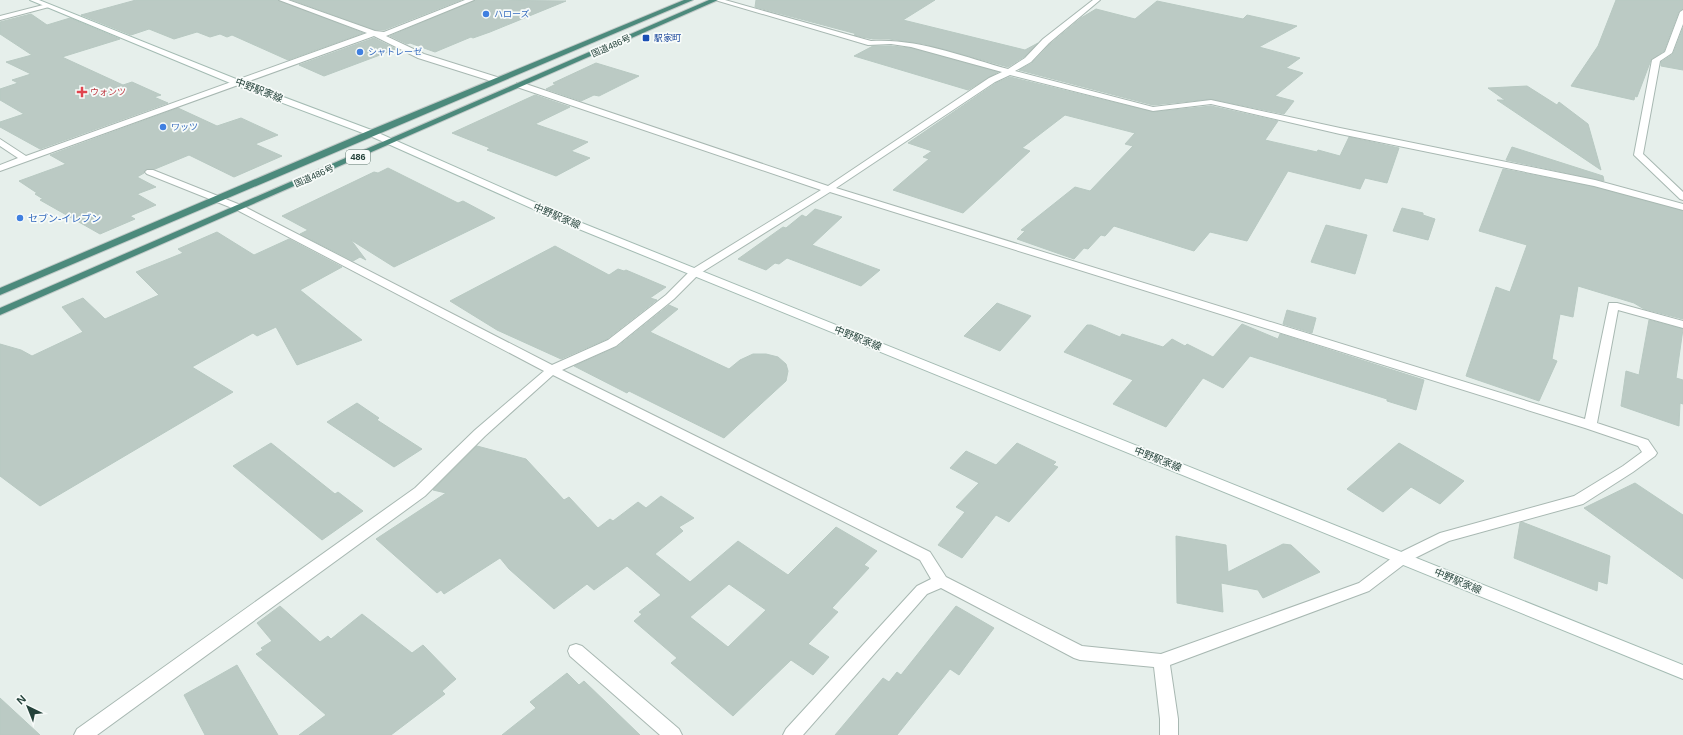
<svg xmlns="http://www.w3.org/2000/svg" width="1683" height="735" viewBox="0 0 1683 735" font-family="Arial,'Noto Sans JP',sans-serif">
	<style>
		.building { fill: #bbcac4; stroke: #b8c9c2; fill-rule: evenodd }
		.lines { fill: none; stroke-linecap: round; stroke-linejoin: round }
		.minor-casing { stroke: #a8b8b2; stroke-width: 2 }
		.secondary-casing { stroke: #a4bbb3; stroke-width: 2 }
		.trunk-casing { stroke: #c2cac8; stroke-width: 2 }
		.minor { fill: #fff; fill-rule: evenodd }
		.secondary { fill: #fff; fill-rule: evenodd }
		.trunk { fill: #4c8a7c; fill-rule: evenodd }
		.shop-dot { fill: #3f7fe0; stroke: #f7fbf9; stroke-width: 1.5 }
		.transit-dot { fill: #1a4fb4; stroke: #f7fbf9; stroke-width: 1.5 }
		.health-dot { fill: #e0444e; stroke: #f7fbf9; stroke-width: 1.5 }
		.labels { text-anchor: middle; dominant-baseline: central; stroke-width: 3.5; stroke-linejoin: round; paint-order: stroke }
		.far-shop-label { font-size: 9px; fill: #366cbe; stroke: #f7fbf9; text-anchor: start }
		.far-transit-label { font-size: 9px; fill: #164399; stroke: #f7fbf9; text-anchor: start }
		.far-street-label { font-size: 9px; fill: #24423a; stroke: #f7fbf9 }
		.far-health-label { font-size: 9px; fill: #be3a42; stroke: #f7fbf9; text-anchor: start }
		.shield { fill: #f7fbf9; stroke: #637a73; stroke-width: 1 }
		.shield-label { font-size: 9px; font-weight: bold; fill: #24423a }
		.street-label { font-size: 10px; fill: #24423a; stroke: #f7fbf9 }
		.shop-label { font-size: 10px; fill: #366cbe; stroke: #f7fbf9; text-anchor: start }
	</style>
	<rect width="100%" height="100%" fill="#e6efeb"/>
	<path class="building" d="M136,0H278L363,33L288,60L232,35L227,37L220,34L210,37L197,32L174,39L149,29L131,35L81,15Z
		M292,0H461L384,30H375Z
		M475,0L566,1L490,32L473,38L471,37L435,52L410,43L407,44L390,36Z
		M756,0H935L903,20L1025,50L1038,43L1024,57L1008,67L924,44L889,39H873L862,37L854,35L857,34L755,7Z
		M1616,0H1683V9L1679,11L1664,51L1651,60L1637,97L1635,96L1634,100L1571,86L1598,46Z
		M1157,1L1243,19L1247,15L1297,26L1259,47L1300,58L1286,68L1303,73L1275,96L1294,101L1284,114L1211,99L1153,105L1019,70L1032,63L1050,44L1081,18L1096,9L1135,19Z
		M31,14L47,25L70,18L120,39L62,57L123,85L132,82L161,95L154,97L168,103L40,149L0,127V122L24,114L0,100V89L18,83L12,80L31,74L6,62L32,55L0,34V22Z
		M1683,28V70L1661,66V62L1673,54Z
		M374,38L396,49L324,76L299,65Z
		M873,46H891L911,48L998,72L968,90L854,56Z
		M596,63L639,76L599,96L594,95L581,101L546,89L556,84L553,83Z
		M1010,77L1153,112L1211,106L1278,121L1265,140L1317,152L1318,150L1340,156L1349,137L1399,148L1387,183L1365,178L1360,189L1288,171L1247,241L1210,232L1194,251L1114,226L1105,236L1101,235L1088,249L1084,248L1074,259L1017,239L1025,231L1021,230L1075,187L1090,191L1133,146L1125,144L1135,133L1065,115L1022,148L1030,151L963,213L893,190L929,159L923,157L932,151L908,143L996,83Z
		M1527,86L1557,105L1559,102L1588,124L1601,170L1497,100H1505L1488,88Z
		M535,95L570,107L535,124L588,142L571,151L590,158L556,176L487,150L490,148L452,133Z
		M178,108L217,126L241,118L278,135L255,144L282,156L234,177L189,155L155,169H146L144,172V173L137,177L156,187L137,194L156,205L130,216L135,219L100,234L40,200L43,199L35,194L37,193L19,181L66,164L50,155Z
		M1512,147L1603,176L1604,181L1506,160Z
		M388,168L458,203L463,201L495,218L394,267L351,240L366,260L360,257L353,261L300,234L308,230L282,216L374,172L378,173Z
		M1503,169L1594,187L1683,211V319L1644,309L1634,303L1578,286L1573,317L1560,314L1552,359L1557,361L1539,401L1466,376L1496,287L1510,292L1527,245L1479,231Z
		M1402,208L1423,213V215L1435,219L1428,240L1393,231Z
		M815,209L842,217L812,245L880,270L861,286L787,258L779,264L775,263L766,270L738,259L783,227L786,228L802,215L806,217Z
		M1326,225L1367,235L1355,274L1311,262Z
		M217,232L254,255L289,239L342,267L300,290L362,340L297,365L276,327L257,336L253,333L192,367L233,392L40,506L0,476V344L21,350L32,356L83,332L62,307L83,298L105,319L159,295L136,272L183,253L178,249Z
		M555,246L609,275L618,269L624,271L626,270L666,287L650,298L657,300L607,339L561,359L497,330L450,301Z
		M997,303L1031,316L1000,351L964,336Z
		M669,305L678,309L650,332L729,369L740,360L753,354H766L778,357L786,364L788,371L786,381L724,438L629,391L627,393L574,366L617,347Z
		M1287,310L1316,318L1312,333L1283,324Z
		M1649,320L1683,329L1676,378L1683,380V404L1680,403L1679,426L1621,406L1626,371L1639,375Z
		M1242,324L1278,339L1280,334L1424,380L1416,410L1387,401V399L1250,356L1223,388L1203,378L1166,427L1113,404L1133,380L1064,352L1087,325H1091L1120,337L1122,334L1163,347L1172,339L1185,346L1187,344L1213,357Z
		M357,403L379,418L377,420L422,449L394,467L327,422Z
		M271,443L335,494L338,492L363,511L322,540L233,466Z
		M1017,443L1056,462L1053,465L1058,467L1009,522L996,515L962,558L938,545L965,512L956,507L979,483L950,468L966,451L996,465Z
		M1399,443L1464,481L1440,504L1411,487L1383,512L1347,489Z
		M477,446L526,459L564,500L569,497L598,528L610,519L613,521L638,502L646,508L661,496L694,518L679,527L683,531L655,554L690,582L738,541L788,575L836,527L877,551L864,565L869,568L832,608L838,612L808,644L829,657L813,675L791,660L733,716L671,663L677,658L634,621L642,614L639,612L661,595L627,566L594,590L587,584L554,609L509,569L500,558L444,594L441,590L437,593L376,539L446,493L433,490ZM729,584L766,610L728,647L690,617Z
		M1635,483L1683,515V579L1584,508Z
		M1522,522L1610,556L1607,584L1598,581L1597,591L1514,558L1520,523Z
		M1176,536L1226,545L1228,572L1283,544L1291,545L1320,572L1263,598L1258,590L1221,583L1223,612L1177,603Z
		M280,606L320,642L328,636L331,639L362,614L412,653L423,645L456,679L442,691L445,694L391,735H299L326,715L256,654L263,650L261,648L272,641L257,623Z
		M956,606L994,628L959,675L950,669L897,735H835L883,678L889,682L897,672L901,675Z
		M237,665L278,735H205L184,695Z
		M567,673L579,685L584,681L640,735H502L536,708L530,702Z
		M0,698L40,735H0Z"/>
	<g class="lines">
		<defs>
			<path id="minor" d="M279,0H288L375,31L384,32L465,0H474L386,36L424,54L500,78L501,80L500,82H494L418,58L374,36L0,171V165L18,158L0,146V139L26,156L367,33Z
				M715,0H725L871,41C918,38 964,57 1008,69L1025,58L1043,39L1093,0H1100L1049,43L1031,62L1015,71L1153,107L1211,100L1340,128L1595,180L1683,204V210L1594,186L1340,134L1211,104L1153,111L1010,75L995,82L836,188L1585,419L1609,303H1617L1683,321V328L1618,310L1597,423L1648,440L1657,453L1655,456L1633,472L1583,504L1449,541L1407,562L1369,591L1170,665L1178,719V735H1160V719L1154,667L1080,660L1074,658L941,588L927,594L803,735H783L786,729L917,586L931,579L920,560L553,375L485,436L425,496L97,735H74L77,729L415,488L475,430L544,371L237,210L147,174L145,172L147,170H153L243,206L552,365L608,340L666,295L691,270L821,190L517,87V83H523L828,186L989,78L1002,72L911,47L891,44L868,45ZM830,192L1585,428L1638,446L1642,452L1623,466L1574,496L1440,533L1397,554L1359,583L1161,654L1082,646L946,577L930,552L562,370L616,346L674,299L699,274Z
				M47,4L50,6L49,7L0,20V16Z
				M1683,10V24L1672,53L1660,61L1643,154L1683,192V200L1680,199L1634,155L1652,60L1665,52L1680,12Z
				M576,644L582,646L679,729L682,735H660L570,656L568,651L570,646Z"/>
			<path id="secondary" d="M30,0H39L241,81L374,131L577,221L1683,665V679L569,225L368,135L235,85Z"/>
			<path id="trunk" d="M684,0H693L0,295V288L368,131Z
				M709,0H718L0,315V308Z"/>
		</defs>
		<use href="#minor" class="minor-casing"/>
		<use href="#secondary" class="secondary-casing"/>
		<use href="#trunk" class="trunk-casing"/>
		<use href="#minor" class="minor"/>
		<use href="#secondary" class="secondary"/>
		<use href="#trunk" class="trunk"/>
	</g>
	<g class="shop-dot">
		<circle cx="486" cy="14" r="4"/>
		<circle cx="360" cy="52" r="4"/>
		<circle cx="163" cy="127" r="4"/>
		<circle cx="20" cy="218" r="4"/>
	</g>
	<rect class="transit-dot" x="642" y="34" width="8" height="8" rx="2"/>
	<path class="health-dot" d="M80 86h4v4h4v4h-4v4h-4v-4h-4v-4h4z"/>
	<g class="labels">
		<g class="far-shop-label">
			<text x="494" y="14">ハローズ</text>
			<text x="368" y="52">シャトレーゼ</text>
			<text x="171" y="127">ワッツ</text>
		</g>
		<g class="far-transit-label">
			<text x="654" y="38">駅家町</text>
		</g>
		<g class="far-street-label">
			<text transform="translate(611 46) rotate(-24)">国道486号</text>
			<text transform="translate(314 176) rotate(-24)">国道486号</text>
		</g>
		<g class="far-health-label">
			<text x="90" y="92">ウォンツ</text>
		</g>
		<rect class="shield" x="346" y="150" width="24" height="14" rx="3"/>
		<g class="shield-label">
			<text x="358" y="157">486</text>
		</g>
		<g class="street-label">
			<text transform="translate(259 90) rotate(21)">中野駅家線</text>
			<text transform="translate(557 216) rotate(23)">中野駅家線</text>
			<text transform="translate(858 338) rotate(22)">中野駅家線</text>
			<text transform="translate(1158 459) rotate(22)">中野駅家線</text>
			<text transform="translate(1458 581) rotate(23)">中野駅家線</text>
		</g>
		<g class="shop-label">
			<text x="28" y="218">セブン-イレブン</text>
		</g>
	</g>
	<g transform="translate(28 707) rotate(317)" stroke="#f7fbf9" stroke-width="3" paint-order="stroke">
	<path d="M0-3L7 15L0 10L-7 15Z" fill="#24423a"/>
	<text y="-6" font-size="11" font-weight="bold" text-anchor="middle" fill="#24423a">N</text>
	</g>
</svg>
